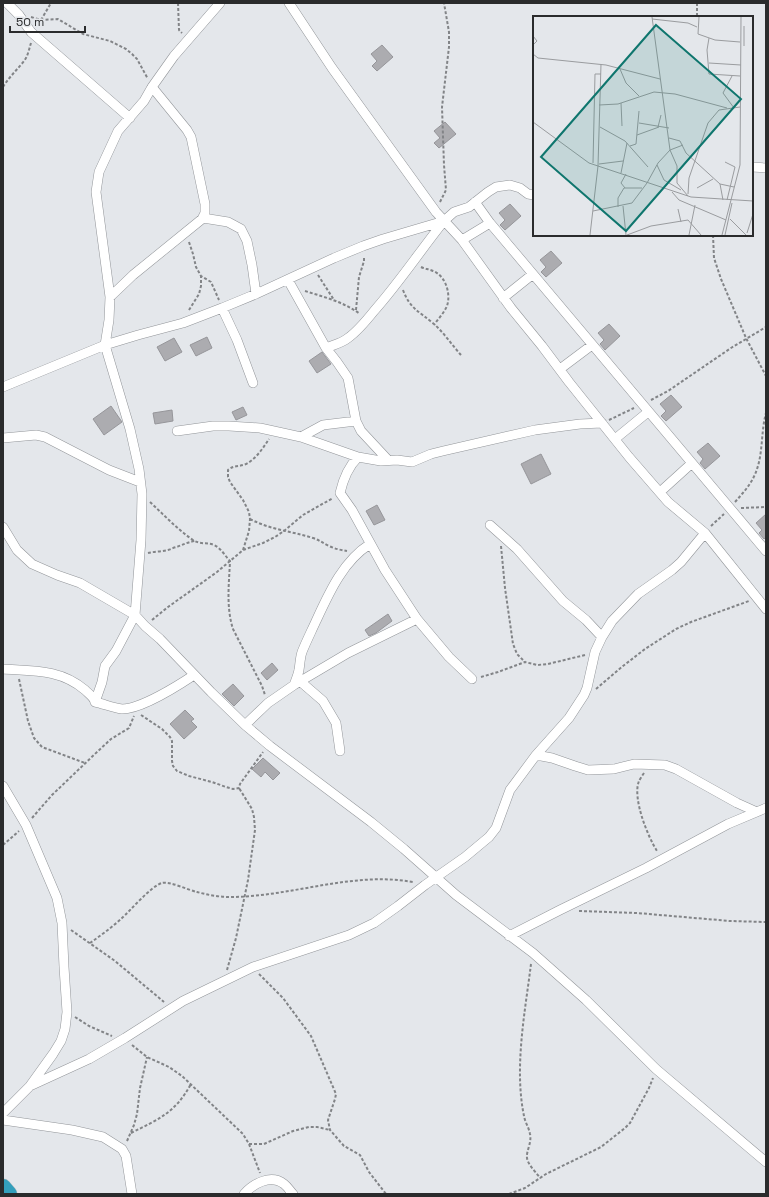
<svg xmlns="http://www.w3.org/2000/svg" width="769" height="1197" viewBox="0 0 769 1197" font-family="'Space Grotesk',sans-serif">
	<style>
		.building { fill: #acacb0; stroke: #96969a }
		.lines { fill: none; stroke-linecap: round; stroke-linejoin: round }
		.street-casing { stroke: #929599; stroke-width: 10 }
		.highway-casing { stroke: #c3c4c4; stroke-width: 17 }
		.path { stroke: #828487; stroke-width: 2; stroke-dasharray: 3 2; stroke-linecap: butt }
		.street { stroke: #fff; stroke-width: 9 }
		.highway { stroke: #339fbc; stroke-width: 16 }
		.inset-road { fill: none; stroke: #9a9c9f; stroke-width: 1 }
		.view { fill: #0f766e; fill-opacity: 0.15; stroke: #0f766e; stroke-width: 2 }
		.inset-edge { fill: none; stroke: #2a2b2c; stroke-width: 2 }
	</style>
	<rect width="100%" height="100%" fill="#e4e7eb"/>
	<path class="building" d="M382,45L393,57L377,71L372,66L377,61L371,54Z
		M445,122L456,134L439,148L434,143L440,138L434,131Z
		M510,204L521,216L505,230L500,225L505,220L499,213Z
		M551,251L562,263L546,277L541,272L546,267L540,260Z
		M609,324L620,336L605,350L600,344L604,340L598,333Z
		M207,337L212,348L196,356L190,345Z
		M174,338L182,352L165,361L157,347Z
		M322,352L331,364L317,373L309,361Z
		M671,395L682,407L666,421L661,416L666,411L660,404Z
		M111,406L122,422L104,435L93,419Z
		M243,407L247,415L236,420L232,412Z
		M172,410L173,421L155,424L153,413Z
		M708,443L720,456L705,469L700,463L703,459L697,452Z
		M541,454L551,474L531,484L521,464Z
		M377,505L385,520L374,525L366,511Z
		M766,514V537L764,539L759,533L762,530L756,523Z
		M388,614L392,621L376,633L369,636L365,630Z
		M272,663L278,670L267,680L261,673Z
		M233,684L244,696L234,706L222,694Z
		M185,710L194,719L191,721L197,727L184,739L170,724Z
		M263,758L280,773L273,780L265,772L261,777L252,769Z"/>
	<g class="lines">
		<defs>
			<path id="street" d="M7,3L19,15L31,32L130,118
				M289,3L332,68L436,212L462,240L511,308L542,346L569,382L629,457L668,502L705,533L766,609
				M752,167L766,168
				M475,202L490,223L766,551
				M203,218L228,222L241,229L247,241L252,265L256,294
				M462,240L490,223
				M288,280L326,348L337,362L348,378L356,421L361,431L388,460
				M110,297L133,275L202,219L205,213V204L191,137L187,130L152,87
				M503,298L533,274
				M222,308L237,340L253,383
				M326,348C333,345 342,343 348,338C358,331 366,321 374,311C399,283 420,251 444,221
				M560,369L592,345
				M3,387L105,345L138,335L183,323L222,308L256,294L334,258L363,246L383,239L444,221L454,212L469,207L488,192L496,187L510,185L520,188L528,194L534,195
				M177,431L213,426H229L260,428L301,437L358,457L381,461L397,460L412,462L431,454L443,451L535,430L580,424L602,423
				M301,437L323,425L356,421
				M3,438L36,435L45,437L109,470L140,482
				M615,439L648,412
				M358,457C349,466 343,480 340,493L352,510L385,570L417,619L449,657L472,679
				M660,492L692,463
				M490,525L517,549L563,601L586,620L602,637
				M3,527L17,550L32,564L57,575L80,583L135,615L145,626L160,639L211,692L245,725L270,746L371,822L404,849L456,895L533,953L586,1000L656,1069L766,1162
				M3,669C33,671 61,669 85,690C89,694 94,697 95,702C104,704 113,708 122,709C141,709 179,685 194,675
				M301,682L323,701L336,723L340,751
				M294,685C296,680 298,675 299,670C300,664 300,658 302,652C306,642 311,632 316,621C329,593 343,561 370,544
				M95,702L102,682L105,666L116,651L135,615L141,540L142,494L139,469L130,429L105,345L109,320L110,297L96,192L99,172L118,131L144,101L152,87L174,56L220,3
				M245,725L268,703L294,685L348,653L417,619
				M536,755L552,758L575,766L588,770L614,769L634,764L665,765L676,769L737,803L757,812
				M3,786L26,825L57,898L62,923L64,967L67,1012L65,1029L61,1041L53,1054L30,1086L3,1113
				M509,936L560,910L646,868L728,824L766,808
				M30,1086L89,1059L125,1038L183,1001L253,967L349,935L374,923L398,906L425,885L465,857L489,837L496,828L510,790L536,755L569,718L584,695L587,688L595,652L602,637L612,621L638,594L672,570L681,562L705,533
				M3,1120L72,1130L103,1137L122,1149L126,1156L132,1194
				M244,1194C254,1183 271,1174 284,1184C288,1187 290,1191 293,1194"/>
			<path id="highway" d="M3,1187L9,1194"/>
		</defs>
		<use href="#street" class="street-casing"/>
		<use href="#highway" class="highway-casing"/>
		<path class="path" d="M178,3L179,30L182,33
			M697,3V17
			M31,17L41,20L58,19L83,34L110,41L126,49L132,54L137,59L148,79
			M41,20L51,3
			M3,87C9,77 17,70 24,61C28,56 29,49 31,43
			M440,202L446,190L444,165L442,107L449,47V32L444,3
			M713,235L714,258L721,279L746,338L766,376
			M189,242L193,254L196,267L201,276L211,282L219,300
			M421,267C425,269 429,269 433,271C446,276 451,294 447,306C444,313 438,319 434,325
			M318,275L334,300
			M403,290C410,309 420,312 434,324C444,333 452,345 461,355
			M305,291C324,297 344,302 360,314
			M189,310L199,294L201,286V276
			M356,310L359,277L364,261V256
			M651,400L668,391L731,348L766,327
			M609,420L634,408
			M150,502C164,515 177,529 193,540C201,545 207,542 214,545C221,548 225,556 230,561C229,584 226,607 233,629L262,686L265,695
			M735,502C744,492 753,482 757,469C763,452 761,431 766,413
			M741,508L766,507
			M250,519C271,530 291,531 313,538C319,540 323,543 329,546C335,549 341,550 347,551
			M711,526L724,514
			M501,546L505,588L513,644L517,654L525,662
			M243,550L249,531L250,519L249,512L243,500L230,482L228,477V470C234,465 239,467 246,464C256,459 263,448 269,439
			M148,553C156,551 166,552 173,548C181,546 187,542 195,541
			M152,620L168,607L217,572L243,550L263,543L275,537L284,531L303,515L333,498
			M481,677L498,672L525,662L537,665L548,664L585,655
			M19,679L28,721L34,738L42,747L85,763
			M596,689L623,666L645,649L676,629L691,622L749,601
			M141,715L162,729L170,737L172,741V761L173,766L177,771L189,776L212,782L226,787L233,789L239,788L240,784L263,752
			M644,773C642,776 640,779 639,781C632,798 648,837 657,851
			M32,818L52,795L97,752L111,739L129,728L134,716
			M3,845L19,831
			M579,911L637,913L730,921L766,922
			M71,930L115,961L164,1002
			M90,943C100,936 111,928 121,919C130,911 151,886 162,883C170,881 188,890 197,892C208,895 219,897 230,897C291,897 352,871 413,882
			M531,964C525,1012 514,1068 524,1116C525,1122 529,1128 530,1134C532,1143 526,1151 527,1158C528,1165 536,1172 540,1178
			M227,970L236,938L248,880L255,830L254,817L252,809L239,788
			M259,974L283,998L311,1036L336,1094L335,1099L328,1120L330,1130L344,1146L360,1155L369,1172L386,1194
			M75,1017L89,1026L112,1036
			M132,1045L147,1057L169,1067L182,1076L243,1134L249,1144L260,1173
			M131,1133C159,1119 175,1113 191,1084
			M127,1141L134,1125L137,1114L140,1088L147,1057
			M249,1144H264L293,1131L309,1127H317L330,1130
			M509,1194L525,1188L546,1174L601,1147L625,1128L630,1123L649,1088L653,1078"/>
		<use href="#street" class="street"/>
		<use href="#highway" class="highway"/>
	</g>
	<g transform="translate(533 16)">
		<rect width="220" height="220" fill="#e4e7eb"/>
		<path class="inset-road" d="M119,1L137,134L144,150V167L155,180M166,1L165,18L182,24L207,26M119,3L155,7L164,11M211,10V30M0,20L4,25L0,29M176,22L174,34L176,58L207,60M0,38L5,42L73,49L127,63M176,47L208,49M87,53L93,67L106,80M199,60L190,77L201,92M88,87L89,110M66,89L85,88L121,76L142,78L194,92M0,106L56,147L158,181L220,185M106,107L136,112M67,111L92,125L115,151M125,111L128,99M104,119L126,111M136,122L147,125L153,137L187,168L201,171M97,130L103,128L106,95M192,146L202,151L194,184M60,147L62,58H68M66,148L90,145M124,149L131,164L148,174M88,157L94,127M187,168L190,184M92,172L88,167L93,158M164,172L180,163M139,176L146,184L193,204M155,178L156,162L175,107L186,94L207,91M90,190L93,219M85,191V182L91,172H109M145,193L148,206M60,195L99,187L114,167L125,147L137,134L150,129M197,203L213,219M214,217L220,198M57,219L65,150L68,48M94,219L118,210L155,204L168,219M156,219L162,189M189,219L207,149L208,1M192,219L199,187"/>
		<path class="view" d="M123,9L208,83L93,215L8,141Z"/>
		<rect width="220" height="220" class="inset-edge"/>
	</g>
	<rect width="769" height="1197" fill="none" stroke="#2a2b2c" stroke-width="8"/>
	<path d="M10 26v6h75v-6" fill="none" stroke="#2a2b2c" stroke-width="2"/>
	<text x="16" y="26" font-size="12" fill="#2a2b2c" stroke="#e4e7eb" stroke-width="3" paint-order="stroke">50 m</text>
</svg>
